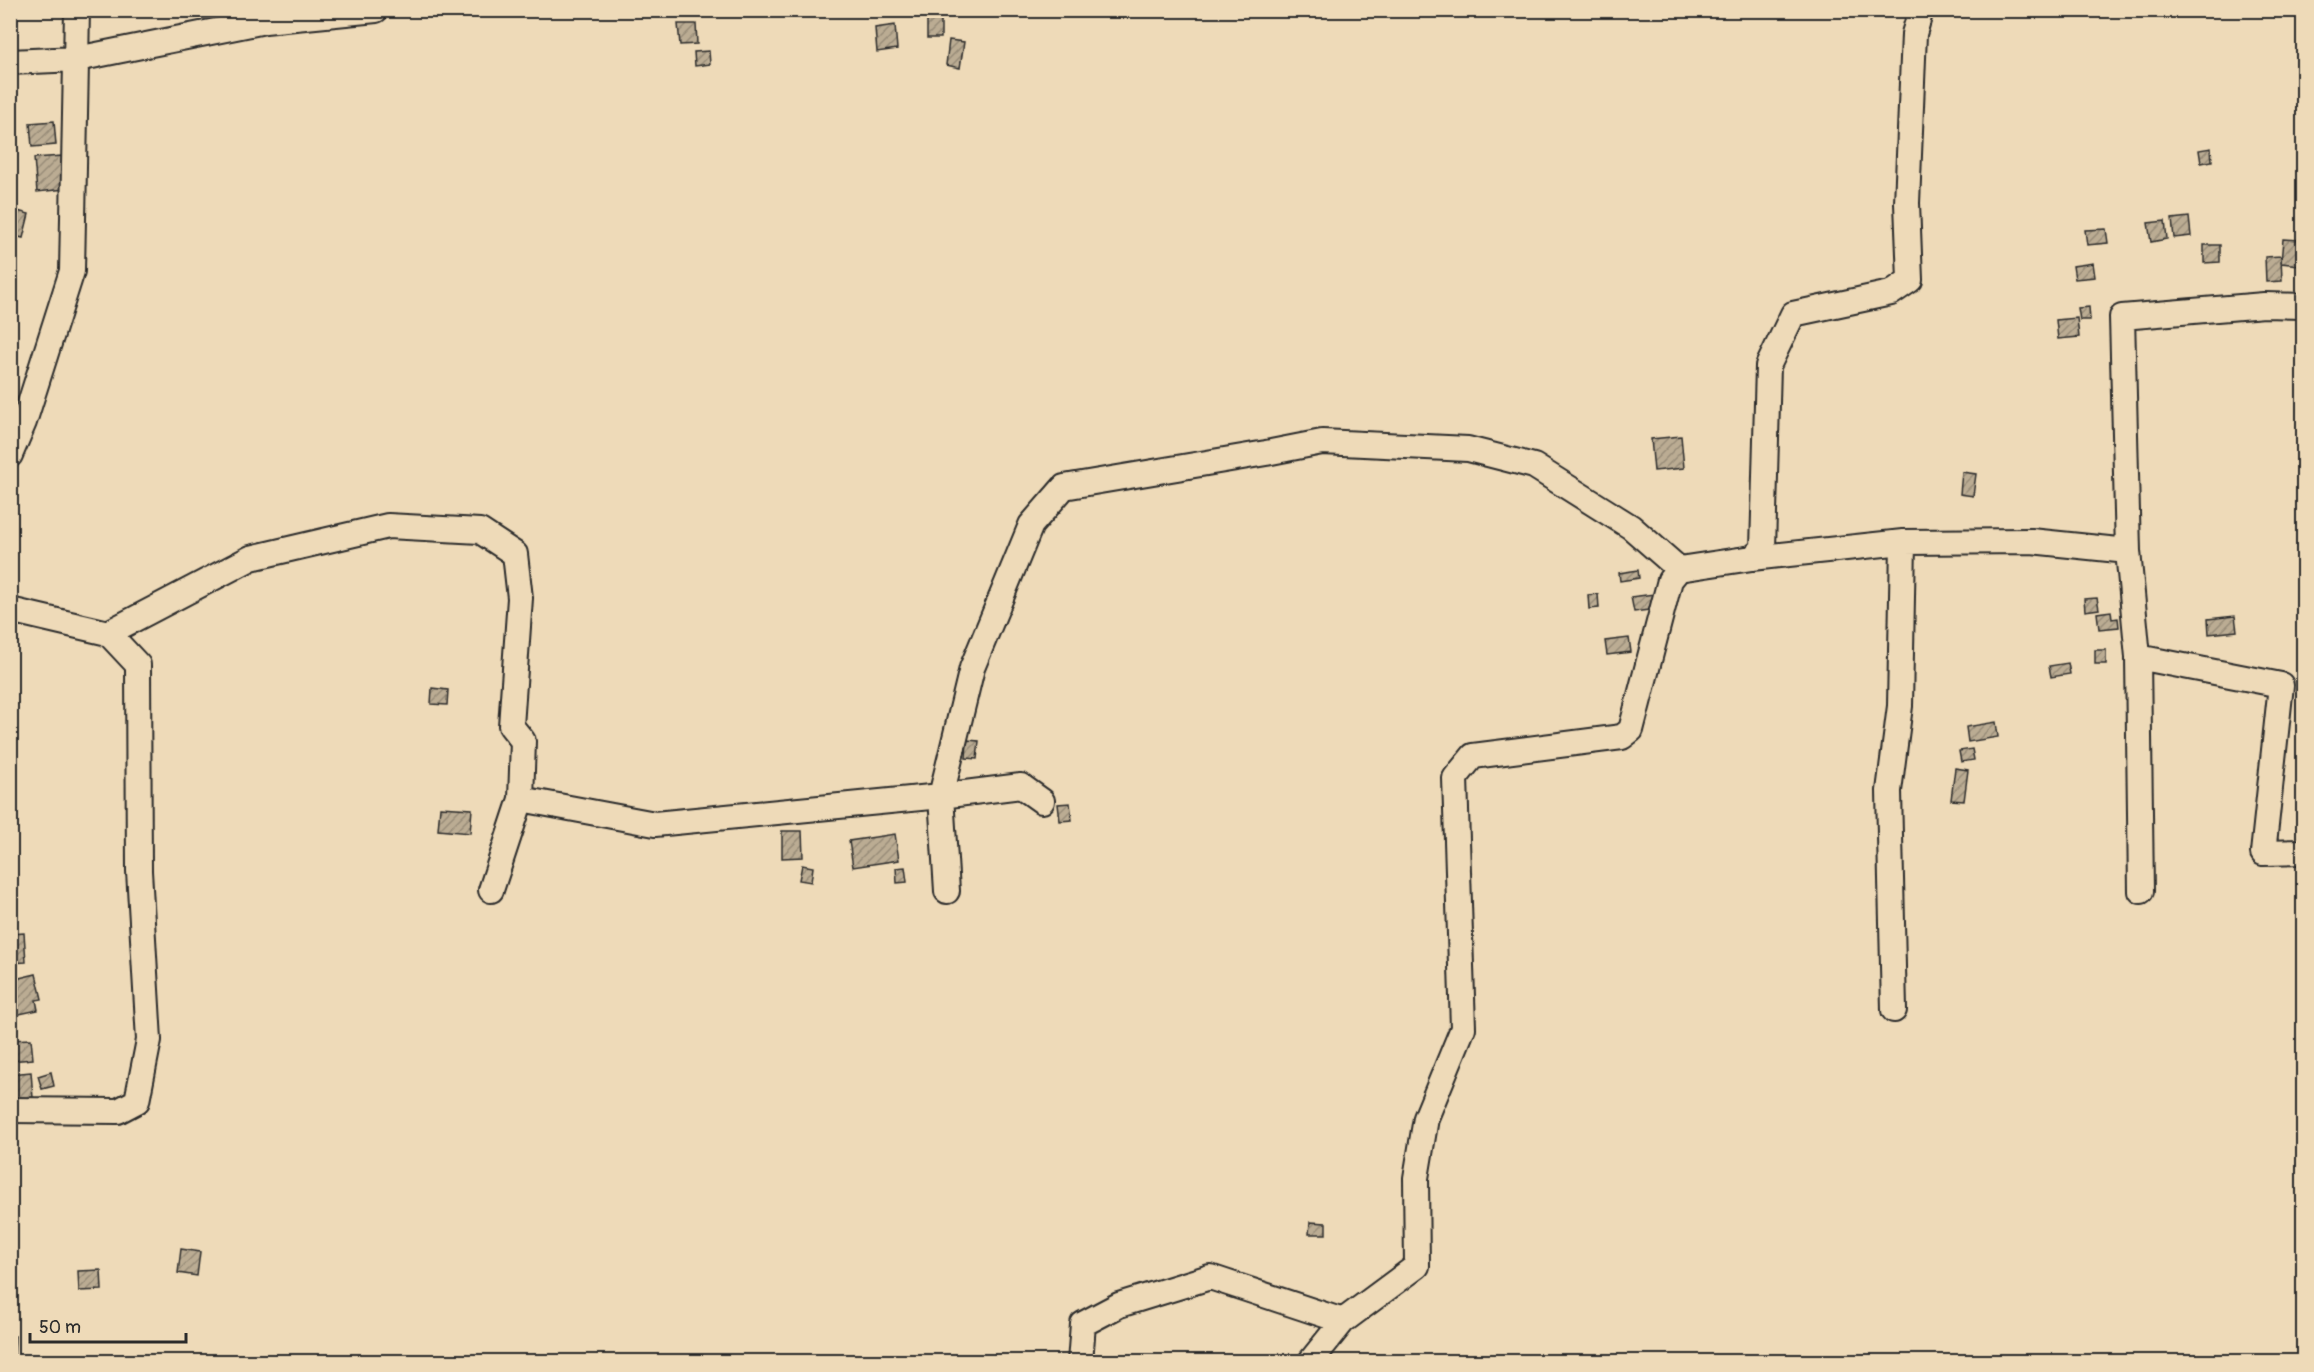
<svg xmlns="http://www.w3.org/2000/svg" width="2314" height="1372" viewBox="0 0 2314 1372" font-family="Pangolin,sans-serif">
	<style>
		.building { fill: url(#building-hatch); stroke: #2b2b2b; stroke-width: 1.5 }
		.lines { fill: none; stroke-linecap: round; stroke-linejoin: round }
		.street-casing { stroke: #2b2b2b; stroke-width: 28 }
		.street { stroke: #eedab8; stroke-width: 24 }
	</style>
	<defs>
		<pattern id="building-hatch" width="6" height="6" patternUnits="userSpaceOnUse" patternTransform="scale(1.5)"><rect width="6" height="6" fill="#bbac93"/><path d="M-1 1l2-2M0 6l6-6M5 7l2-2" fill="none" stroke="#988c78"/></pattern>
	</defs>
	<rect width="100%" height="100%" fill="#eedab8"/>
	<filter id="ink" filterUnits="userSpaceOnUse"><feTurbulence type="fractalNoise" baseFrequency=".0167" numOctaves="2"/><feDisplacementMap in="SourceGraphic" scale="12" xChannelSelector="R" yChannelSelector="G"/><feConvolveMatrix kernelMatrix="1 2 1 2 8 2 1 2 1" color-interpolation-filters="sRGB"/></filter>
	<g filter="url(#ink)">
		<path class="building" d="M941,19V38H927V20Z
			M678,24H696L697,44L680,45Z
			M895,25L897,49L877,52L875,28Z
			M949,40L964,42L960,68L946,65Z
			M709,51L710,64L695,66L694,52Z
			M54,121L56,145L32,147L30,123Z
			M2211,148L2212,161L2201,163L2199,150Z
			M62,156L65,189L37,192L34,158Z
			M10,209L29,214L23,238L10,235Z
			M2189,217L2191,236L2174,238L2172,219Z
			M2165,221L2167,239L2151,242L2148,223Z
			M2106,229L2108,243L2087,245L2085,230Z
			M2283,239L2300,240L2299,265L2281,263Z
			M2204,245H2220V262L2204,263Z
			M2281,256L2282,281L2266,282L2265,257Z
			M2093,263L2095,277L2075,279L2073,266Z
			M2089,307L2090,320H2080L2078,308Z
			M2077,318L2079,337L2058,339L2056,320Z
			M1681,436L1684,468L1654,471L1651,439Z
			M1962,472L1976,474L1973,496L1960,494Z
			M1638,570L1639,578L1620,581L1619,573Z
			M1598,594L1599,608L1589,609L1588,595Z
			M1654,594L1656,609L1634,612L1631,597Z
			M2097,598L2099,609L2085,611L2084,599Z
			M2111,611L2112,619L2118,618L2119,627L2099,629L2097,613Z
			M2235,616L2237,631L2209,634L2208,619Z
			M1629,638L1631,652L1607,655L1605,641Z
			M2095,650H2106V664H2095Z
			M2068,663L2070,674L2051,677L2049,666Z
			M432,688L448,690L447,705L431,704Z
			M1996,722L1998,737L1968,742L1966,727Z
			M967,740L979,741L977,759L966,758Z
			M1972,749L1974,760L1961,762L1959,751Z
			M1955,768L1968,770L1964,801L1951,800Z
			M1070,803L1072,820L1060,821L1058,804Z
			M440,807L472,809L470,833L438,830Z
			M782,831H802L803,857L782,858Z
			M895,834L899,860L853,867L849,841Z
			M802,865L813,867L811,882L799,880Z
			M905,867L907,882L897,883L896,868Z
			M24,933L26,962L10,963V934Z
			M36,974L42,999L36,1000L38,1010L10,1016V993L18,991L15,979Z
			M31,1039L33,1059L10,1061V1040Z
			M31,1072L33,1098L10,1099V1074Z
			M51,1072L54,1086L42,1089L38,1076Z
			M1310,1222L1326,1223V1234H1309Z
			M181,1249L200,1252L197,1276L178,1273Z
			M101,1270L102,1290L79,1291L78,1271Z
			M10,1336H15L14,1362H10Z"/>
		<g class="lines">
			<defs>
				<path id="street" d="M10,62L77,59L265,21L376,10
					M10,455L24,422L72,271L77,10
					M1752,558L1903,542L2031,541L2128,551
					M10,610L108,633L138,665L139,871L149,1040L137,1101L118,1111L10,1110
					M108,633L251,558L388,526L480,531L515,554L520,598L511,726L523,741L521,799L491,890
					M2138,657L2281,685L2263,853L2304,852
					M521,799L655,824L941,796L1021,786L1042,801
					M947,891L941,796L972,668L1031,525L1064,487L1266,453L1322,442L1468,449L1534,466L1631,527L1679,569
					M2141,891L2138,657L2128,551L2122,317L2264,305L2304,306
					M1894,1010L1889,791L1900,706L1903,542
					M1080,1362L1083,1324L1119,1305L1210,1277L1343,1321L1417,1266L1416,1178L1426,1118L1463,1028L1455,778L1473,756L1622,737L1631,730L1670,580L1679,569L1752,558L1763,549L1768,366L1793,314L1891,293L1910,280L1907,203L1914,34L1921,10
					M1310,1362L1343,1321"/>
			</defs>
			<use href="#street" class="street-casing"/>
			<use href="#street" class="street"/>
		</g>
	</g>
	<rect width="2314" height="1372" fill="none" stroke="#eedab8" stroke-width="36"/>
	<rect x="18" y="18" width="2278" height="1336" fill="none" stroke="#2b2b2b" stroke-width="2" filter="url(#ink)"/>
	<path d="M30 1333v9h156v-9" fill="none" stroke="#2b2b2b" stroke-width="3"/>
	<text x="39" y="1333" font-size="18" fill="#2b2b2b" stroke="#eedab8" stroke-width="4.5" paint-order="stroke">50 m</text>
</svg>
